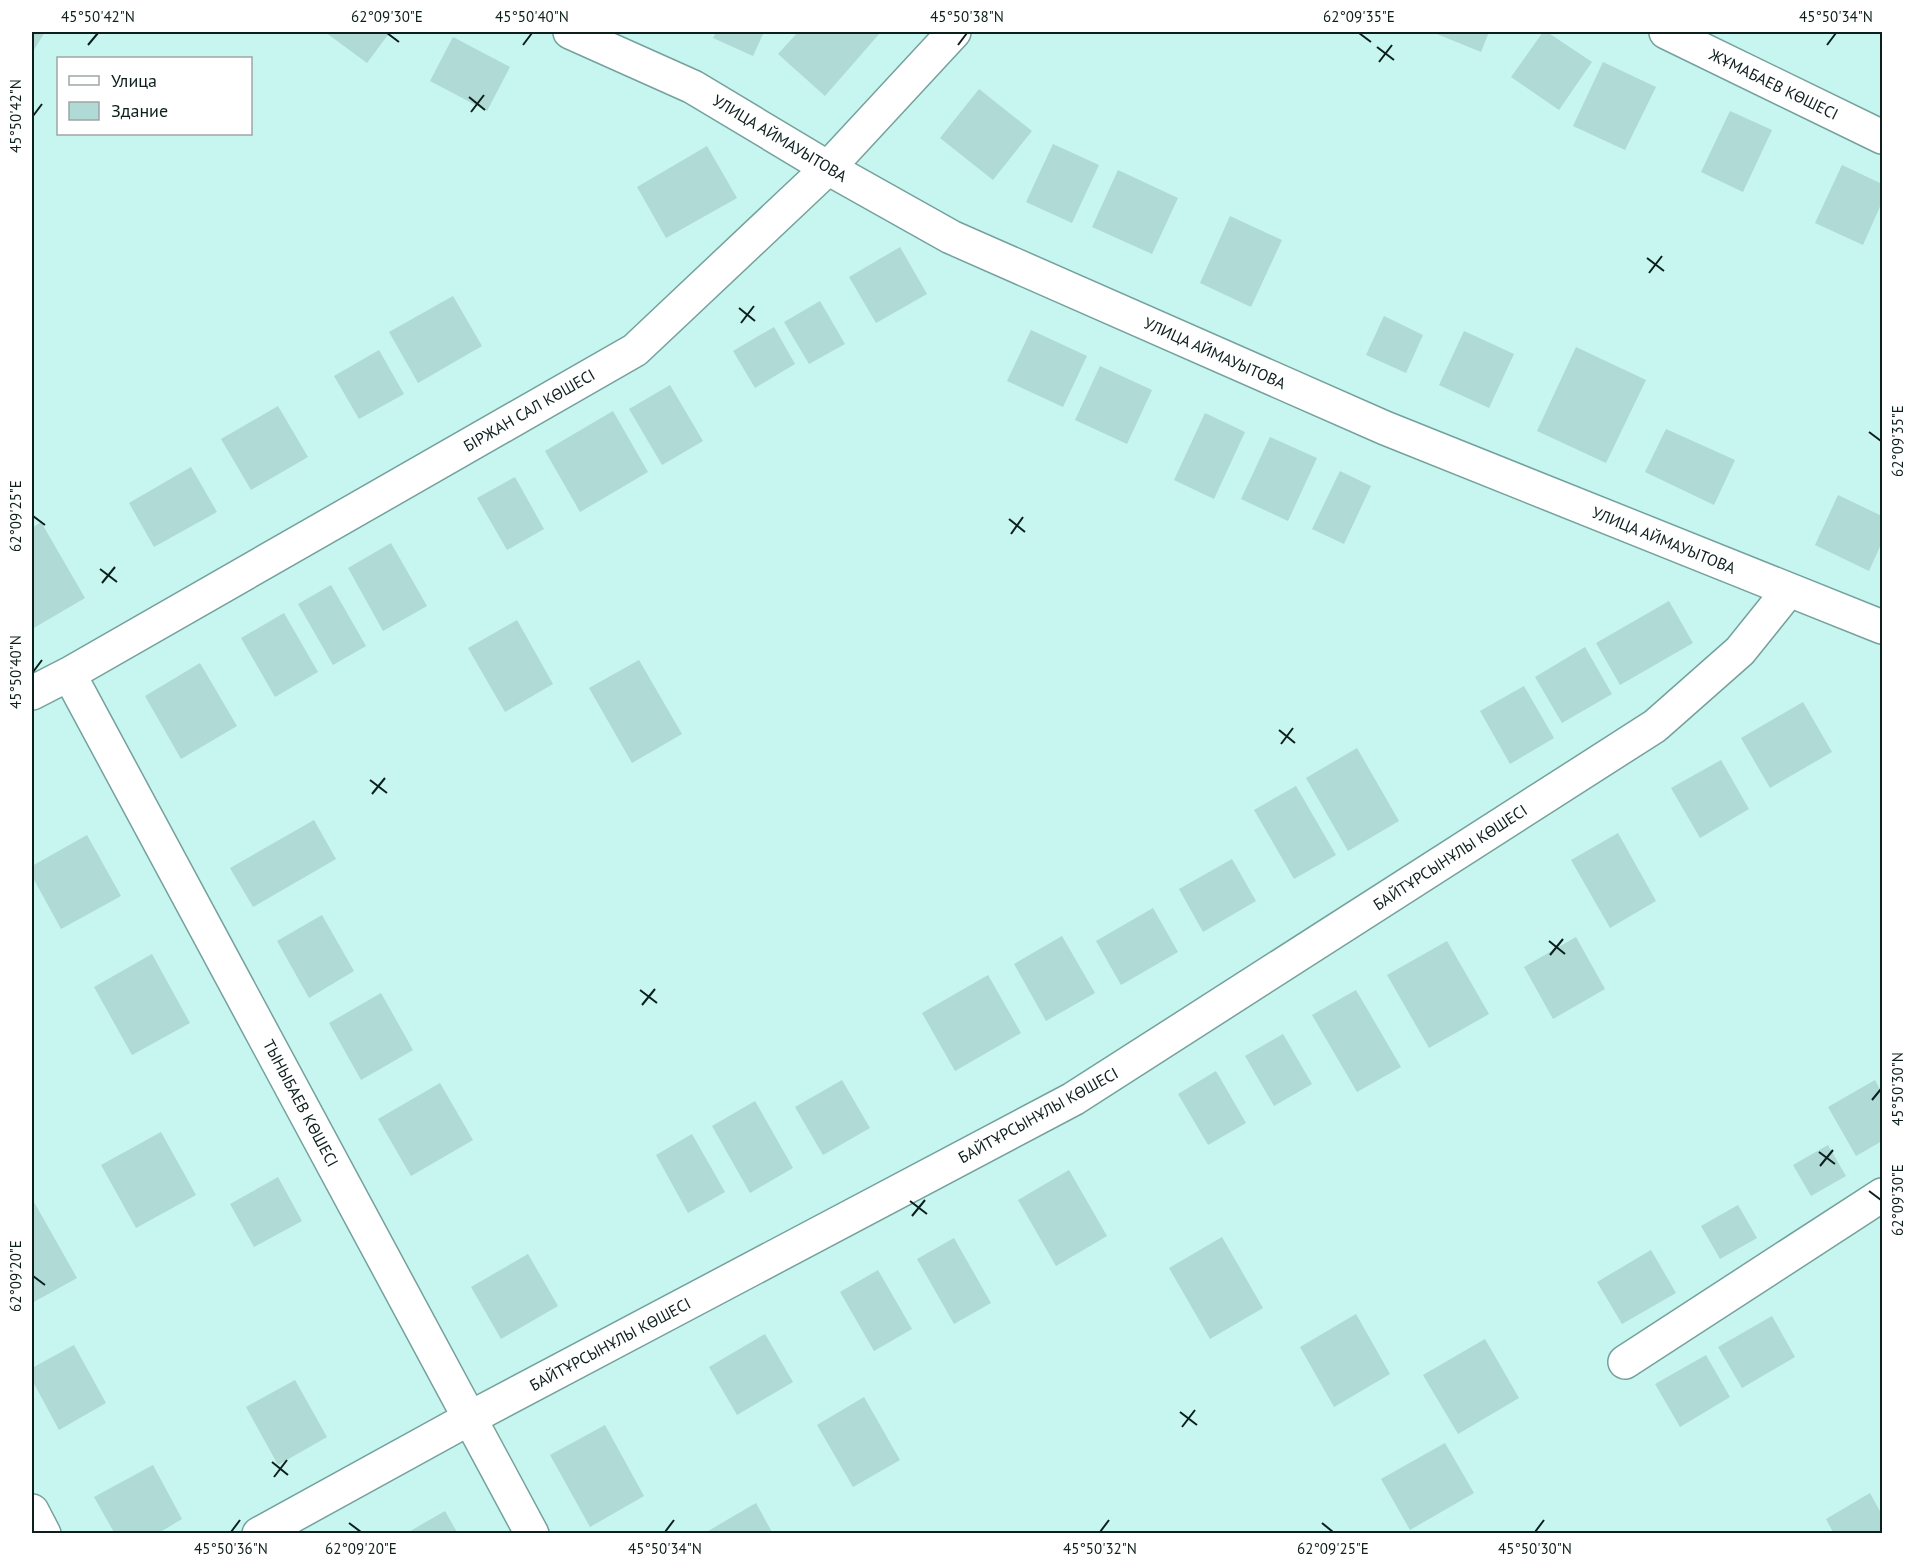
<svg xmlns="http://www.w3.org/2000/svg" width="1914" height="1565" viewBox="0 0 1914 1565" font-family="'PT Sans',sans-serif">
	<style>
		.building { fill: #afdad5 }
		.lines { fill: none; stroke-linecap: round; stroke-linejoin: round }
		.minor-casing { stroke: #75a19d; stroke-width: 36 }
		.minor { stroke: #fff; stroke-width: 33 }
		.ticks { fill: none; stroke: #0d1f1d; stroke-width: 2 }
		.labels { text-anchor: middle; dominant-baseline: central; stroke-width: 5; stroke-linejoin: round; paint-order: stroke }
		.street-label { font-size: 16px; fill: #0d1f1d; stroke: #fff }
		.neatline { fill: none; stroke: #0d1f1d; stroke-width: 2 }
		.ticks-label { font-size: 15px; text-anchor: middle; fill: #0d1f1d }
	</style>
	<rect width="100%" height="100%" fill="#c7f5f0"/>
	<path class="building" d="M32,32H45L32,53Z
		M325,32H390L367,63Z
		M716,32H764L753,56L713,38Z
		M798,32H878L880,33L825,96L778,54Z
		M1432,32H1489L1481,52Z
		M1543,32H1547L1592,62L1559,110L1511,77Z
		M453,37L510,67L487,111L430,81Z
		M1603,62L1656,87L1625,150L1573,126Z
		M979,89L1032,131L993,180L940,138Z
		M1730,111L1772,130L1743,192L1701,172Z
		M1053,144L1099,165L1072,223L1026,202Z
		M707,146L737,198L666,238L637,187Z
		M1842,165L1882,184V202L1863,245L1815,223Z
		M1118,170L1178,198L1152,254L1092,227Z
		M1230,216L1282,240L1251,307L1200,283Z
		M900,247L927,294L876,323L849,277Z
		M453,296L482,346L418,383L389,332Z
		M820,301L845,344L809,364L784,322Z
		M1384,316L1423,335L1406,373L1366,355Z
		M774,327L795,364L755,388L733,351Z
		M1031,330L1087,356L1063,407L1007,381Z
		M1464,331L1514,354L1489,408L1439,385Z
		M1576,347L1646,380L1606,463L1537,431Z
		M379,350L404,394L359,419L334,376Z
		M1100,366L1152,390L1127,444L1075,420Z
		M670,385L703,441L662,465L629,409Z
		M278,406L308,457L251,490L221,439Z
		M613,411L648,472L580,512L545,451Z
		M1205,413L1245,432L1214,499L1174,480Z
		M1666,429L1735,460L1714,505L1645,472Z
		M1270,437L1317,458L1288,521L1241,499Z
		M191,467L217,512L154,547L129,503Z
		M1340,471L1371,486L1344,544L1312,529Z
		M515,477L544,529L507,550L477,498Z
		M1838,495L1882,516V542L1869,571L1815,545Z
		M41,522L85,598L32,629V528Z
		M391,543L427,606L383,631L348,568Z
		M331,585L366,646L333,665L298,604Z
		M1669,601L1693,643L1620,685L1596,643Z
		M284,613L318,672L275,697L241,638Z
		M517,620L553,684L505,712L468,648Z
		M1585,647L1612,694L1562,723L1535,677Z
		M639,660L682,734L632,763L589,688Z
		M200,663L237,726L181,759L145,696Z
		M1524,686L1554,738L1510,764L1480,711Z
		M1803,702L1832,752L1770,788L1741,738Z
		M1357,748L1399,821L1348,851L1306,778Z
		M1721,760L1749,809L1700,838L1671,788Z
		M1296,786L1336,855L1294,879L1254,810Z
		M314,820L336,859L253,907L230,868Z
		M1618,833L1656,901L1610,928L1571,860Z
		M87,835L121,896L61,929L32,876V866Z
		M1232,859L1256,901L1203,932L1179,889Z
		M1153,908L1178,952L1121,985L1096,941Z
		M322,915L354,971L309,998L277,941Z
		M1062,936L1095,993L1046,1021L1014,964Z
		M1576,937L1605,989L1553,1019L1524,967Z
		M1447,941L1489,1014L1429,1048L1387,975Z
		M152,954L190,1023L132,1055L94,987Z
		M988,975L1021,1033L955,1071L922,1013Z
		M1356,990L1401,1067L1357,1092L1312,1015Z
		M381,993L413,1050L361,1080L329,1023Z
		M1283,1034L1312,1084L1274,1106L1245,1056Z
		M1216,1071L1246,1123L1208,1145L1178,1094Z
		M842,1080L870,1128L823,1155L795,1107Z
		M1875,1080L1882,1093V1141L1856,1156L1828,1107Z
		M440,1083L473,1140L411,1176L378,1119Z
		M755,1101L793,1168L750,1193L712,1126Z
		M161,1132L196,1195L136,1228L101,1165Z
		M692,1134L725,1192L688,1213L656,1155Z
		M1828,1145L1846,1176L1811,1196L1793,1165Z
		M1069,1170L1107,1236L1056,1266L1018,1200Z
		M278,1177L302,1221L254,1247L230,1204Z
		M34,1202L77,1278L32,1303V1203Z
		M1738,1205L1757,1238L1720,1259L1701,1226Z
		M1222,1237L1263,1308L1210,1339L1169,1268Z
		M954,1238L991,1303L954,1324L917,1259Z
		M1651,1250L1676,1293L1622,1324L1597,1282Z
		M528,1254L558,1306L501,1339L471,1287Z
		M878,1270L912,1329L874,1351L840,1292Z
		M1356,1314L1390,1374L1334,1407L1300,1347Z
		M1772,1316L1795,1357L1742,1388L1718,1347Z
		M765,1334L793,1382L737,1415L709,1367Z
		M1485,1339L1519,1398L1458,1434L1423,1375Z
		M74,1345L106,1403L59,1430L32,1380V1368Z
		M1706,1355L1730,1397L1680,1427L1655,1384Z
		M295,1380L327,1437L278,1465L246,1407Z
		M864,1397L900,1460L853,1487L817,1425Z
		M605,1425L644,1496L590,1527L550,1455Z
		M1445,1443L1474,1493L1410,1530L1381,1479Z
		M153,1465L182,1519L157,1534H115L94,1497Z
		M1870,1493L1882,1515V1534H1834L1826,1519Z
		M756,1503L773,1534H703Z
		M445,1511L458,1534H405Z"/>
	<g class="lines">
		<defs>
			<path id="minor" d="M570,32L693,87L828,168L951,237L1385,428L1882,627
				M1666,32L1882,137
				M69,674L532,1534
				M32,693L69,674L635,350L828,168L954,32
				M1625,1362L1882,1195
				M32,1511L44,1534
				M259,1534L470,1418L1073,1099L1655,726L1740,651L1789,590"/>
		</defs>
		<use href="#minor" class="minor-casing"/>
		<use href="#minor" class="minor"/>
	</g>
	<path class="ticks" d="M387,33L399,42M1359,33L1371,42M88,45L98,33M523,45L532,33M958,45L967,33M1827,45L1836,33M1377,47L1394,60M1379,62L1392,45M469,97L485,110M471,112L484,95M33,116L42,104M1647,258L1664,271M1649,273L1662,256M739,308L755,321M741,323L754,306M1869,432L1881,441M33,516L45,525M1009,519L1025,532M1011,534L1023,517M100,569L117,582M102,583L115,567M33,672L42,660M1279,730L1295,743M1281,744L1293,728M370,780L387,793M372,794L385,778M1549,941L1565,954M1550,955L1563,939M640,990L657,1003M642,1005L655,989M1872,1100L1881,1089M1819,1152L1835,1164M1820,1166L1833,1150M1869,1191L1881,1200M910,1201L927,1214M912,1216L925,1200M33,1276L45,1285M1180,1412L1197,1425M1182,1427L1195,1410M272,1462L288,1475M274,1477L287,1460M349,1523L361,1532M1322,1523L1333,1532M231,1532L240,1520M665,1532L674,1520M1100,1532L1109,1520M1535,1532L1544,1520"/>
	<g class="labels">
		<g class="street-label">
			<text transform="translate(1774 84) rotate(26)">ЖҰМАБАЕВ КӨШЕСІ</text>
			<text transform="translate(780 138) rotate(31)">УЛИЦА АЙМАУЫТОВА</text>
			<text transform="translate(1215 353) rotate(24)">УЛИЦА АЙМАУЫТОВА</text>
			<text transform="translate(529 410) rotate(-30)">БІРЖАН САЛ КӨШЕСІ</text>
			<text transform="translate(1664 540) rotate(22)">УЛИЦА АЙМАУЫТОВА</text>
			<text transform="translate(1450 857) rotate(-33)">БАЙТҰРСЫНҰЛЫ КӨШЕСІ</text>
			<text transform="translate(301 1103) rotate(62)">ТЫНЫБАЕВ КӨШЕСІ</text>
			<text transform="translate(1038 1115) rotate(-29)">БАЙТҰРСЫНҰЛЫ КӨШЕСІ</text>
			<text transform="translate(610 1344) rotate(-28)">БАЙТҰРСЫНҰЛЫ КӨШЕСІ</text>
		</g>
	</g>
	<rect width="1914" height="1565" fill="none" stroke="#ffffff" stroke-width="66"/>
	<rect x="57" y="57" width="195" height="78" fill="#ffffff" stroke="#9ea5a5" stroke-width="1.5"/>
	<rect x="69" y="76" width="30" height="9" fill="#ffffff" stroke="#9ea5a5" stroke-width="1.5"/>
	<text x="111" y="87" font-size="18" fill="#0d1f1d">Улица</text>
	<rect x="69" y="102" width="30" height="18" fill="#afdad5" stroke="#9ea5a5" stroke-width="1.5"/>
	<text x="111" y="117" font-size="18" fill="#0d1f1d">Здание</text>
	<rect x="33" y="33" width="1848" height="1499" class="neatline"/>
	<g class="ticks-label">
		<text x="98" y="22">45°50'42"N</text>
		<text x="387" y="22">62°09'30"E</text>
		<text x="532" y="22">45°50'40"N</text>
		<text x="967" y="22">45°50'38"N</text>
		<text x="1359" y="22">62°09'35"E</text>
		<text x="1836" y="22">45°50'34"N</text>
		<text transform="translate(16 116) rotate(-90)" y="5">45°50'42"N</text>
		<text transform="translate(1898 441) rotate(-90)" y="5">62°09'35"E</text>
		<text transform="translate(16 516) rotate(-90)" y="5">62°09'25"E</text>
		<text transform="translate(16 672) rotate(-90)" y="5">45°50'40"N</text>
		<text transform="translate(1898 1089) rotate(-90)" y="5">45°50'30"N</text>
		<text transform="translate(1898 1200) rotate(-90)" y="5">62°09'30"E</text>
		<text transform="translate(16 1276) rotate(-90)" y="5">62°09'20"E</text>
		<text x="231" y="1554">45°50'36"N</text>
		<text x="361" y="1554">62°09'20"E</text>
		<text x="665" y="1554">45°50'34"N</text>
		<text x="1100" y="1554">45°50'32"N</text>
		<text x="1333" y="1554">62°09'25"E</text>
		<text x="1535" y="1554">45°50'30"N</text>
	</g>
</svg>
